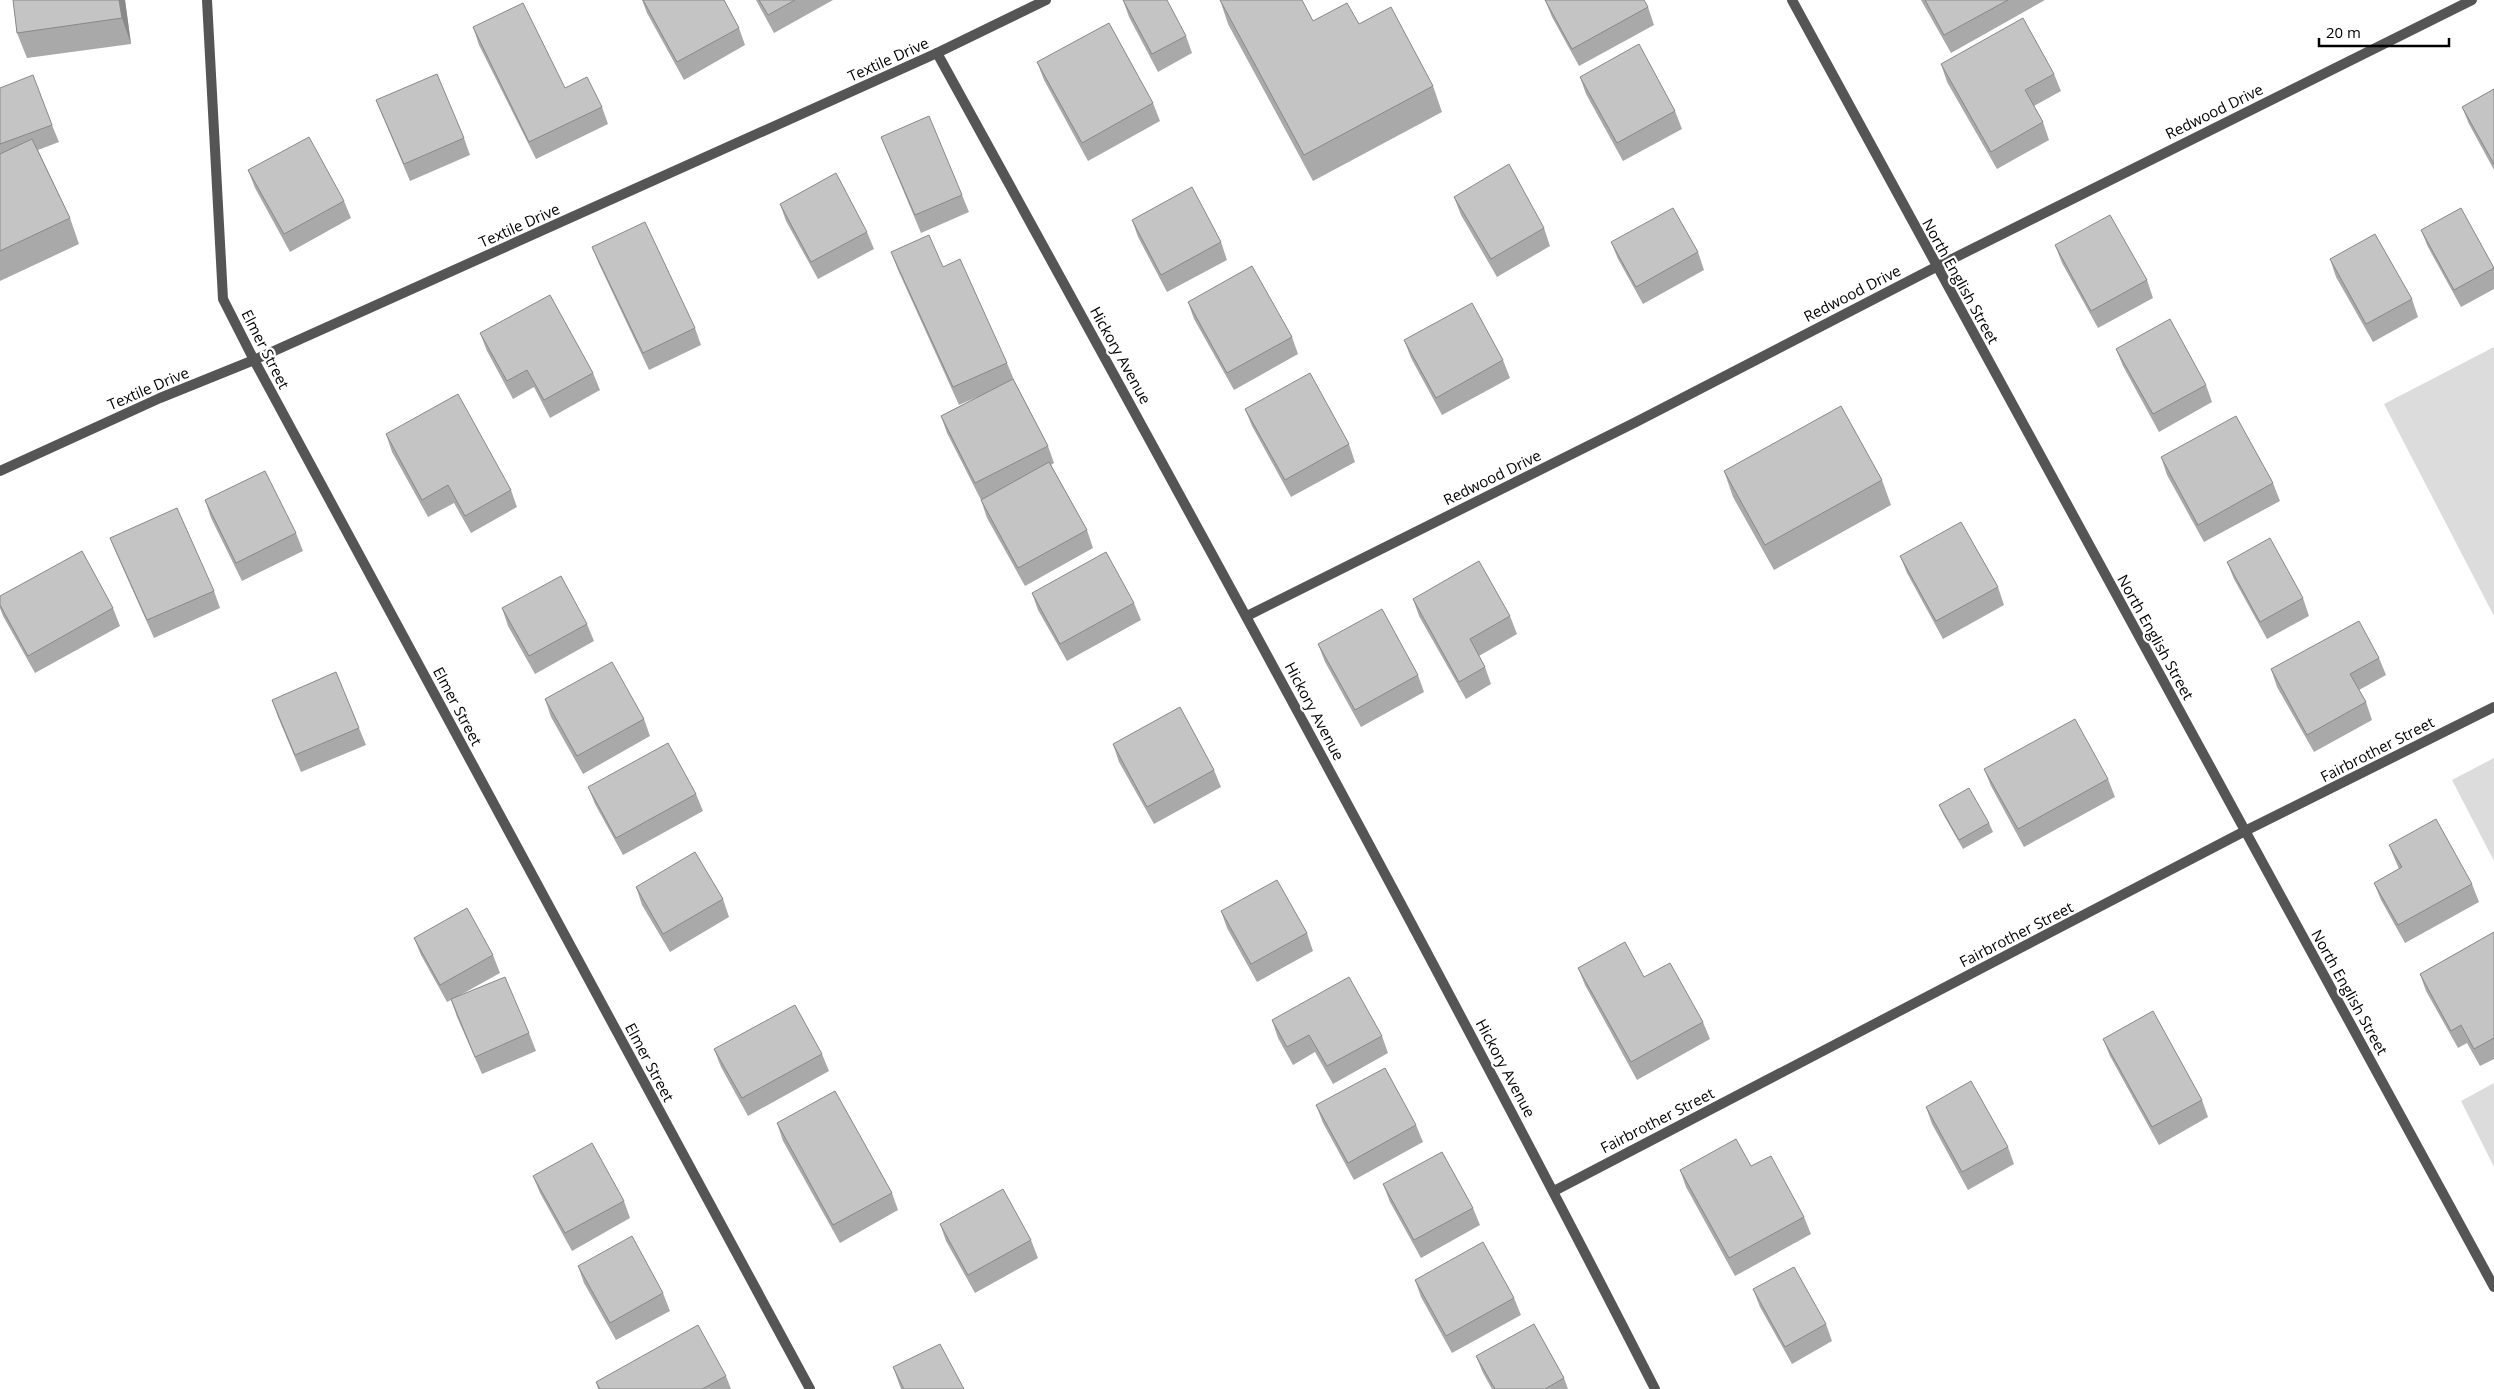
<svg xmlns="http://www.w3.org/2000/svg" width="2494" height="1389" viewBox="0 0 2494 1389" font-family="'Open Sans',sans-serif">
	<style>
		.green { fill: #dcdcdc }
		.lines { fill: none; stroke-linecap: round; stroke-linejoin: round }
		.minor { stroke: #555; stroke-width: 10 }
		.tertiary { stroke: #555; stroke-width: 10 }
		.wall { fill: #a9a9a9 }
		.shaded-wall { fill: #898989 }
		.building { fill: #c4c4c4; stroke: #898989 }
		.labels { text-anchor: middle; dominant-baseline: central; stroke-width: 4.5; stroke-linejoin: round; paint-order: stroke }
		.street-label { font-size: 15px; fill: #000; stroke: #fff }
	</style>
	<rect width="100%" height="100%" fill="#fff"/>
	<path class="green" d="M2494,347V616L2384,404Z
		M2494,758V861L2452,780Z
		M2494,1083V1167L2461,1101Z"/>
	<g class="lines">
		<path class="minor" d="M207,0L223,299L254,360L810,1389
			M937,53C1181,496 1425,939 1655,1389
			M1247,616L1636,422L1936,267L2472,0
			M1554,1191L2245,831L2494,707"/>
		<path class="tertiary" d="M1792,0L2494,1287
			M0,471L160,398L254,360L937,53L1046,0"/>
	</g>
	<path class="wall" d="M13,0H125L131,44L27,58L17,33Z
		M642,0H724L739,28L745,45L684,80L647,13Z
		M756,0H833L774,33Z
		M1123,0L1186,36L1192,53L1158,72L1129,17Z
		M1220,0L1313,21L1359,24L1433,86L1442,112L1313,181L1228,24Z
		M1545,0L1648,7L1654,25L1579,66L1552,17Z
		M1921,0H2045L1951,53Z
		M473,27L565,88L602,107L608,124L536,159L479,45Z
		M1037,62L1153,103L1160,121L1088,161L1044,80Z
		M1941,64L2054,74L2061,91L2034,106L2043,122L2049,140L1997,169L1947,82Z
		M1580,77L1675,111L1682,129L1623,161L1586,94Z
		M0,88L52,125L59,142L38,150L70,218L79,244L0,281Z
		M2494,89V170L2469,124L2462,107Z
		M376,100L464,138L470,155L410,181L383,117Z
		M881,137L962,195L969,212L921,233L888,154Z
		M248,170L344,201L351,218L290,252L255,188Z
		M1454,197L1544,228L1550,246L1497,277L1461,215Z
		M780,204L867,232L874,249L818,279L786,221Z
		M1132,220L1221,242L1227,260L1167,292L1138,237Z
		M2421,230L2494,267V289L2461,307L2428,247Z
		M1611,242L1698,252L1704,270L1643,304L1618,259Z
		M2055,245L2147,280L2153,298L2098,328L2062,263Z
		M592,247L695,328L701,345L649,370L599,264Z
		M891,252L943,267L1007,363L1014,380L1048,446L1054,463L1051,465L1087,530L1093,548L1025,586L987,518L981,500L947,433L941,416L979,396L959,405L898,270Z
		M2330,259L2412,299L2418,317L2373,342L2336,277Z
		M1188,302L1292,337L1298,354L1234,390L1194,319Z
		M480,333L593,373L600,390L550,418L534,387L513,399L487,351Z
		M1404,340L1503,360L1510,378L1442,415L1411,358Z
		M2116,349L2206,385L2212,402L2159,432L2123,366Z
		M1245,409L1349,444L1355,462L1291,497L1252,426Z
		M386,434L511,490L517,507L471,533L454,503L428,517L392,452Z
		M2161,457L2273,483L2280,501L2204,542L2167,475Z
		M1724,471L1882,480L1891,505L1774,570L1733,497Z
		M205,500L296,533L303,551L242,581L211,518Z
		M110,538L214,591L220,608L154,638L117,555Z
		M1900,556L1998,587L2004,605L1943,639L1907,573Z
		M2227,562L2303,598L2309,616L2267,639L2234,579Z
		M1032,593L1134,603L1141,620L1067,661L1038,610Z
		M0,596L113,608L120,626L35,673L3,616L0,608Z
		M1413,599L1510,616L1517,634L1479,656L1485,667L1491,684L1466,699L1419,616Z
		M502,608L587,624L594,641L535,674L508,626Z
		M1318,644L1418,675L1424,692L1361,727L1325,662Z
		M2379,658L2386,675L2359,690L2366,702L2372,720L2314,752L2277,687L2271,669Z
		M545,699L644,719L650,736L583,774L551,717Z
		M272,700L359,728L366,745L301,772L278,717Z
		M1113,744L1214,770L1221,787L1154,824L1119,762Z
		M1984,769L2108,779L2115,797L2024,847L1991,786Z
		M588,787L696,794L703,811L623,855L595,804Z
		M1939,805L1989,823L1993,832L1963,849L1943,814Z
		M2389,845L2472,884L2479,902L2405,943L2381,900L2374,883L2399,869L2396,862Z
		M636,887L723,899L729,917L670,952L642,905Z
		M1221,911L1307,933L1313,951L1257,982L1227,928Z
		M2494,932V1059L2480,1066L2467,1043L2458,1048L2426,991L2420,974Z
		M414,938L493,955L500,973L455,998L529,1033L536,1051L482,1074L457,1017L451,1000L447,1002L421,955Z
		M1578,968L1644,977L1703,1022L1710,1039L1637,1080L1585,985Z
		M1272,1020L1382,1036L1388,1053L1333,1084L1315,1052L1293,1065L1278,1038Z
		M2103,1039L2202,1100L2208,1117L2159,1145L2110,1056Z
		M714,1049L822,1054L829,1071L748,1116L721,1067Z
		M1316,1105L1416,1125L1423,1142L1354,1180L1323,1123Z
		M1926,1107L2008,1147L2014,1164L1968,1190L1932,1124Z
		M777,1123L892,1193L898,1210L840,1243L783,1141Z
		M1751,1166L1804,1217L1811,1234L1735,1276L1686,1187L1680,1170Z
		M533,1176L624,1201L630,1218L572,1251L540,1193Z
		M1383,1184L1473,1208L1480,1225L1421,1258L1390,1202Z
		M940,1224L1031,1240L1038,1258L975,1293L946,1241Z
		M578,1266L663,1293L670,1311L616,1340L584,1283Z
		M1415,1280L1514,1298L1521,1315L1452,1353L1421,1297Z
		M1753,1289L1826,1324L1832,1341L1792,1364L1760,1307Z
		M1476,1356L1564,1378L1568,1389H1492L1483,1373Z
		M893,1367L964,1389H901Z
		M726,1376L731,1389H598L596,1382Z"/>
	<path class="shaded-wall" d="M119,0H125L131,44L122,18Z"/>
	<path class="building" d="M13,0H119L122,18L17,33Z
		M643,0H724L739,28L677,62Z
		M759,0H795L768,15Z
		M1123,0H1167L1186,36L1152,54Z
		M1220,0H1302L1313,21L1347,3L1359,24L1391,7L1433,86L1304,155Z
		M1545,0H1644L1648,7L1572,49Z
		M1925,0H2008L1944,35Z
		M523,3L565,88L587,77L602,107L529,142L473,27Z
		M2023,18L2054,74L2025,90L2043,122L1991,152L1941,64Z
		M1109,23L1153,103L1082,143L1037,62Z
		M1639,44L1675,111L1617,143L1580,77Z
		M437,74L464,138L404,164L376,100Z
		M33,75L52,125L0,144V88Z
		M2494,89V164L2462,107Z
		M929,116L962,195L915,215L881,137Z
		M309,137L344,201L284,234L248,170Z
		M32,139L70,218L0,251V154Z
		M1509,164L1544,228L1491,259L1454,197Z
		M836,173L867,232L811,262L780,204Z
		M1192,187L1221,242L1161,275L1132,220Z
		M1673,208L1698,252L1636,287L1611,242Z
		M2461,208L2494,268L2454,290L2421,230Z
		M2110,215L2147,280L2091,311L2055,245Z
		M645,222L695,328L643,353L592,247Z
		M2375,234L2412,299L2366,324L2330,259Z
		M929,235L943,267L960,259L1007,363L953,387L891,252Z
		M1252,266L1292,337L1227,373L1188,302Z
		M550,295L593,373L544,400L527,370L507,381L480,333Z
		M1472,303L1503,360L1436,398L1404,340Z
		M2170,319L2206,385L2153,414L2116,349Z
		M1310,373L1349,444L1285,480L1245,409Z
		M1013,379L1048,446L975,483L941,416Z
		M458,394L511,490L465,516L448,485L422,500L386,434Z
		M1841,406L1882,480L1765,545L1724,471Z
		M2236,416L2273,483L2198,525L2161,457Z
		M1049,462L1087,530L1018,568L981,500Z
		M265,471L296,533L236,563L205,500Z
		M177,508L214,591L147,620L110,538Z
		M1961,522L1998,587L1936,621L1900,556Z
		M2270,538L2303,598L2260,622L2227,562Z
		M82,551L113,608L28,656L0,605V596Z
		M1106,552L1134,603L1060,644L1032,593Z
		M1479,561L1510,616L1470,639L1485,667L1459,682L1413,599Z
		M561,576L587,624L529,656L502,608Z
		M1382,609L1418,675L1355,710L1318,644Z
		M2359,621L2379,658L2350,674L2366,702L2307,735L2271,669Z
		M612,662L644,719L577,756L545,699Z
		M336,672L359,728L295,755L272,700Z
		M1180,707L1214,770L1147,807L1113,744Z
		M2075,719L2108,779L2018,829L1984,769Z
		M668,743L696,794L616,838L588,787Z
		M1969,788L1989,823L1959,840L1939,805Z
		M2436,819L2472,884L2398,925L2374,883L2402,867L2389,845Z
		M695,852L723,899L663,934L636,887Z
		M1277,880L1307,933L1251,964L1221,911Z
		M467,908L493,955L440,985L414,938Z
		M2494,932V1038L2474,1049L2461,1025L2451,1031L2420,974Z
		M1625,942L1644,977L1670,963L1703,1022L1631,1062L1578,968Z
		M505,977L529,1033L475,1057L451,999Z
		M1349,977L1382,1036L1327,1066L1309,1035L1287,1047L1272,1020Z
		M795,1005L822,1054L742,1098L714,1049Z
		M2153,1011L2202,1100L2152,1127L2103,1039Z
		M1385,1068L1416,1125L1348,1163L1316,1105Z
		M1971,1081L2008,1147L1962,1172L1926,1107Z
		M835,1091L892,1193L833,1225L777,1123Z
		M1736,1139L1751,1166L1771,1156L1804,1217L1729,1258L1680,1170Z
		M592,1143L624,1201L565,1233L533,1176Z
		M1442,1152L1473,1208L1414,1240L1383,1184Z
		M1003,1189L1031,1240L968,1275L940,1224Z
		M632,1236L663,1293L610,1323L578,1266Z
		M1483,1242L1514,1298L1446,1336L1415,1280Z
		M1794,1267L1826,1324L1785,1347L1753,1289Z
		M1534,1324L1564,1378L1545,1389H1495L1476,1356Z
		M698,1325L726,1376L702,1389H600L596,1382Z
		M940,1344L964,1389H904L893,1367Z"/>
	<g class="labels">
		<g class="street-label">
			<text transform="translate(888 59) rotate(-24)">Textile Drive</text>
			<text transform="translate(2214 111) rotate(-26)">Redwood Drive</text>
			<text transform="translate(519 225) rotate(-24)">Textile Drive</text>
			<text transform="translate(1961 281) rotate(61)">North English Street</text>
			<text transform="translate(1852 293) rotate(-27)">Redwood Drive</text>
			<text transform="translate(266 349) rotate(63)">Elmer Street</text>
			<text transform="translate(1121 355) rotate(61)">Hickory Avenue</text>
			<text transform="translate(148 388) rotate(-23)">Textile Drive</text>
			<text transform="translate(1492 477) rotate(-26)">Redwood Drive</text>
			<text transform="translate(2156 637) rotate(61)">North English Street</text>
			<text transform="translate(458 706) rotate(62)">Elmer Street</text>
			<text transform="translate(1315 711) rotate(62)">Hickory Avenue</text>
			<text transform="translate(2377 749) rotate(-27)">Fairbrother Street</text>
			<text transform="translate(2016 934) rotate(-27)">Fairbrother Street</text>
			<text transform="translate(2350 992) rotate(61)">North English Street</text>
			<text transform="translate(650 1062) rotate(62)">Elmer Street</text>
			<text transform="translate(1506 1068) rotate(62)">Hickory Avenue</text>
			<text transform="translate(1657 1120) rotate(-27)">Fairbrother Street</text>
		</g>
	</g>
	<path d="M2319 38v8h130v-8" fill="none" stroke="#000000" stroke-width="2.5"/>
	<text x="2326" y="38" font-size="15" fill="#000000" stroke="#ffffff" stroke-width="4" paint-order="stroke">20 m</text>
</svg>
